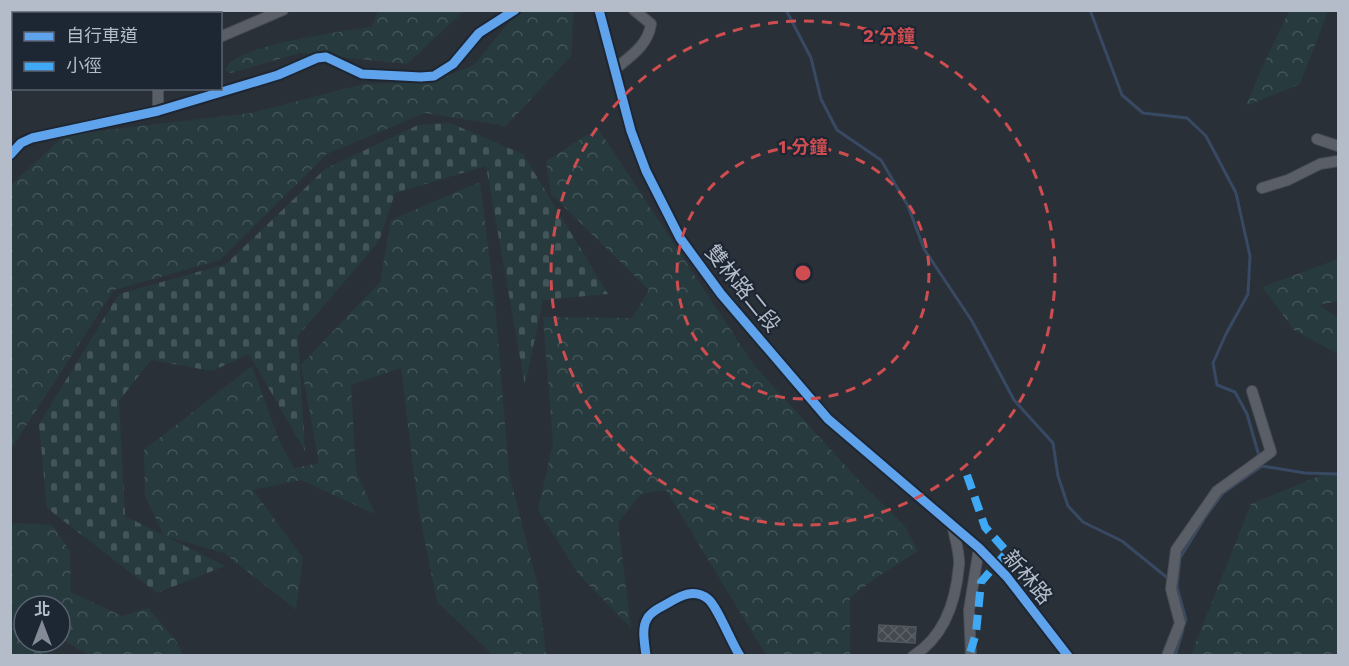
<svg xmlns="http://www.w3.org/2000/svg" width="1349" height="666" viewBox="0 0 1349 666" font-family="'Work Sans','Noto Sans TC',sans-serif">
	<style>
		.forest { fill: url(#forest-crowns) }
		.cemetery { fill: url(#cemetery-stones) }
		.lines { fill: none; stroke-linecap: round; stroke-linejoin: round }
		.stream { stroke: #384963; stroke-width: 3 }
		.building { fill: url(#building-cross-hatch); stroke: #52575f; stroke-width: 1.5 }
		.minor-casing { stroke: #484c53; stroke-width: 12 }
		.minor { stroke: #5a5e66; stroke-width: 10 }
		.quiet { stroke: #3fa9f5; stroke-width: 8; stroke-dasharray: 15 8; stroke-linecap: butt }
		.cycleway-casing { stroke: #1d2633; stroke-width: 13 }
		.cycleway { stroke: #60a3ed; stroke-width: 9 }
		.ring { fill: none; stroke: #ce4d50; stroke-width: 3; stroke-dasharray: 10 8 }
		.labels { text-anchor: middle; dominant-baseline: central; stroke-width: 4.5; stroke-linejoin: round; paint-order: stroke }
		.street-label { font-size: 21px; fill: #b4bcc9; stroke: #1d2633 }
		.centre { fill: #ce4d50; stroke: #1d2633; stroke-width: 3 }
		.ring-label { font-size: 18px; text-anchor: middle; font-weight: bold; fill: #ce4d50; stroke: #1d2633; stroke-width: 4.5; stroke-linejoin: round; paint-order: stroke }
	</style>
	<defs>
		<pattern id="forest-crowns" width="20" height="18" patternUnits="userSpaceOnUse" patternTransform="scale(1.5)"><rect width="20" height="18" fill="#273a3e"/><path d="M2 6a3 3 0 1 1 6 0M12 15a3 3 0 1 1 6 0" fill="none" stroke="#445559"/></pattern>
		<pattern id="cemetery-stones" width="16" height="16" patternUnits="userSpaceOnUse" patternTransform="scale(1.5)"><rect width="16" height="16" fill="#273a3e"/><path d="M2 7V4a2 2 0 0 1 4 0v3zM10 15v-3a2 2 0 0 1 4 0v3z" fill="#445559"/></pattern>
		<pattern id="building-cross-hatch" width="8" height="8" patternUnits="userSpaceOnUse" patternTransform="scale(1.5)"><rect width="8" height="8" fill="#444950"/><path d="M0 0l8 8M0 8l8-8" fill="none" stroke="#5d6168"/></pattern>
	</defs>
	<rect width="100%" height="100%" fill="#2a3038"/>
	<path class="forest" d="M378,11H464L407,64L300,53L231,73L225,70C231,45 346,31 372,27Z
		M518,11H574L571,56L506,126L425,113L327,154L220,260L114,290L11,449V185L65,135L251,113L363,84L432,82L474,65Z
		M1289,11H1328L1300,84L1246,106L1260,72Z
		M598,128L753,364L862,484L904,525L918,551L877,577L850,598V655H766L666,490L641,494L618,523L631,628L579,575L538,510L553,443L543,317L632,318L649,290L551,194L546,161Z
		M480,182L495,303L509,473L538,587L546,655H493L437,602L418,507L401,368L351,385L356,471L375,514L301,480L253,490L303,558L296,610L224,553L164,536L145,496L144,450L252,366L279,440L294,468L319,463L301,365L380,282L391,220Z
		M1338,259V301L1319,305L1338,318V354L1294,330L1262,287Z
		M1329,472L1338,474V655H1191L1251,504Z
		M14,523L52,525L70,551L71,592L122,616L148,608L176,641L183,655H88L60,638V606H24V642H56L47,655H11L10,528Z"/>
	<path class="cemetery" d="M450,123L523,154L608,294L543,300L525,385L486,166L395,193L379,241L298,336L305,451L249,354L212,371L151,360L119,401L125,516L225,566L157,593L47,508L39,424L119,294L226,264L325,169L418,125Z"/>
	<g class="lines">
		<path class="stream" d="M786,10L811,58L821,99L837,130L881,160L908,206L924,249L972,321L1014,400L1053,443L1058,476L1068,506L1083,522L1122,541L1170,580
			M1090,10L1122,95L1143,113L1187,118L1206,136L1236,193L1250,256L1248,294L1226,334L1213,363L1217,385L1235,392L1247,414L1259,456
			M1175,585L1177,587L1186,620L1184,624
			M1177,587L1180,558L1206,516L1223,493L1262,466L1305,473L1338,474
			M1175,656L1183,630"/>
	</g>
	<path class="building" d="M879,625L916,627L915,643L878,641Z"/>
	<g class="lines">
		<defs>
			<path id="minor" d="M149,10L150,14
				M599,10L631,131L646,171L680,238L721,294L828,419L979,548L1007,577L1068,656
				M220,37L283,10
				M615,69C631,56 648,45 651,24L634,10
				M158,88V111
				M1317,139L1338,146
				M10,155L21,143L32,138L158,111L278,75L317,58L326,57L362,74L421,77L434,76L453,64L479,33L515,10
				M1262,188L1288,180L1320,164L1338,161
				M646,656C645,644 641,629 647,619C650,613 656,610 661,607C676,599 692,586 708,599C717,606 731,642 740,656
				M913,656C944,637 956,601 959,565C960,554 955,539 953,528
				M971,656L969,610L979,548
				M1167,656L1180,623L1171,589L1176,550L1217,491L1271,452L1252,391"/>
		</defs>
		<use href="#minor" class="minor-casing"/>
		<use href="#minor" class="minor"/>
		<path class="quiet" d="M967,475L985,527L1007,552L981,582L976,633L970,653"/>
		<defs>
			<path id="cycleway" d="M599,10L631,131L646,171L680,238L721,294L828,419L979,548L1007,577L1068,656
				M10,155L21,143L32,138L158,111L278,75L317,58L326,57L362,74L421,77L434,76L453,64L479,33L515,10
				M646,656C645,644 641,629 647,619C650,613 656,610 661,607C676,599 692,586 708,599C717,606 731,642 740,656"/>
		</defs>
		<use href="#cycleway" class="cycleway-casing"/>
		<use href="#cycleway" class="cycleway"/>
	</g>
	<g class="ring">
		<circle cx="803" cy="273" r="126"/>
		<circle cx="803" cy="273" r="252"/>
	</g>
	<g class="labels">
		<g class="street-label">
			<text transform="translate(743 288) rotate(51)">雙林路二段</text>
			<text transform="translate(1028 577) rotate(50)">新林路</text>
		</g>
	</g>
	<circle cx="803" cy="273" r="9" class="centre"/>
	<g class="ring-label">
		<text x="889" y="42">2 分鐘</text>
		<text x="803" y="153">1 分鐘</text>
	</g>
	<rect width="1349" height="666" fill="none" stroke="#b4bcc9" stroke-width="24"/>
	<rect x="12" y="12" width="210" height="78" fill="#1d2633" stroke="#59626f" stroke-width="1.5"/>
	<rect x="24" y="32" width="30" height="9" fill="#60a3ed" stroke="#59626f" stroke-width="1.5"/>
	<text x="66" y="42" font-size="18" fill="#b4bcc9">自行車道</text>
	<rect x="24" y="62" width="30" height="9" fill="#3fa9f5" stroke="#59626f" stroke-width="1.5"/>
	<text x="66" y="72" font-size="18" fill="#b4bcc9">小徑</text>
	<g transform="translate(42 624)"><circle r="28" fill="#1d2633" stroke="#59626f" stroke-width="1.5"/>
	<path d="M0-4.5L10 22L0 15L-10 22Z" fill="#848b96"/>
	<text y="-9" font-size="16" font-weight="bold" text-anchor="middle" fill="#b4bcc9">北</text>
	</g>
</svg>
